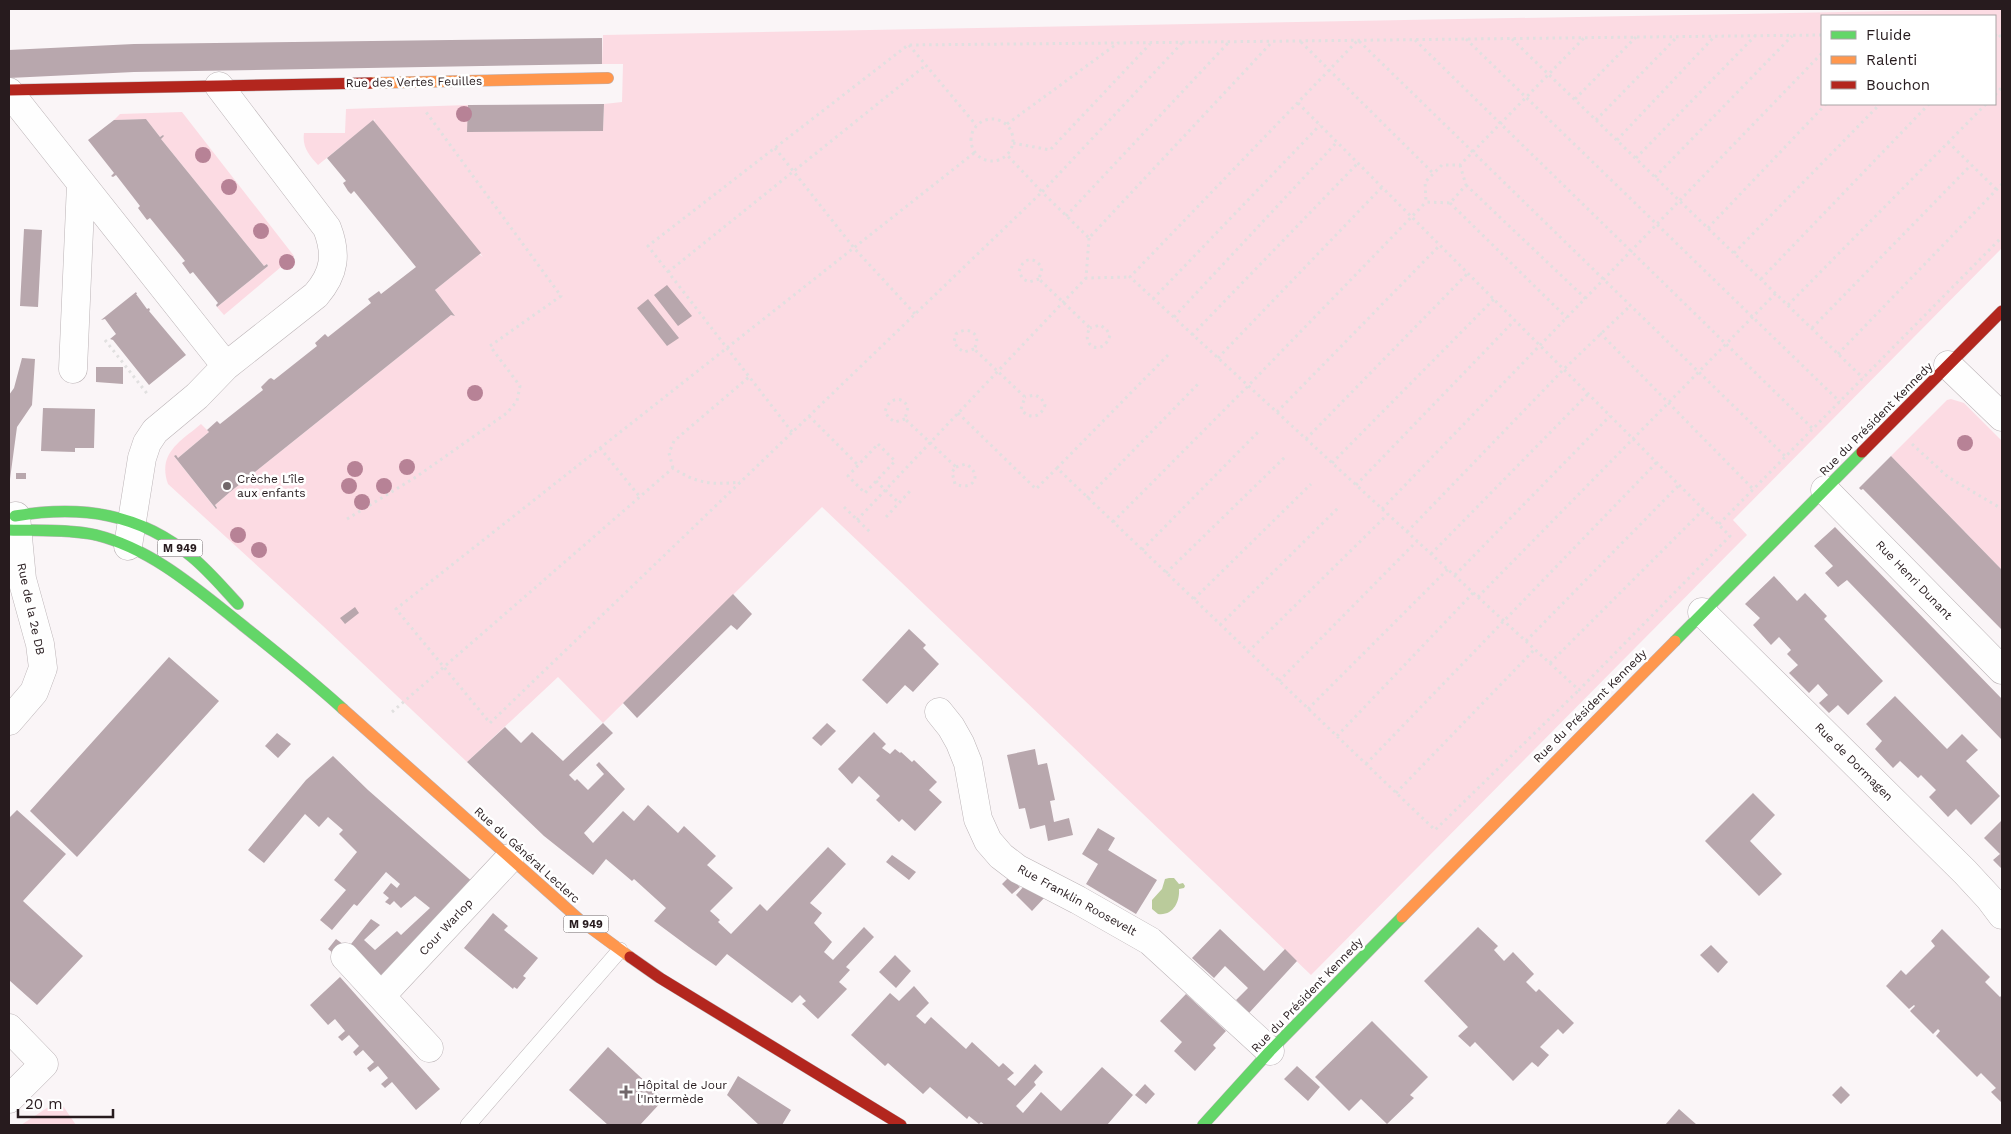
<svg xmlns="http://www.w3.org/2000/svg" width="2011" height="1134" viewBox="0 0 2011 1134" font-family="'Work Sans',sans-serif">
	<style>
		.green { fill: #fcdbe3; fill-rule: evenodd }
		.water { fill: #bacb9b }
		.building { fill: #b8a7ad }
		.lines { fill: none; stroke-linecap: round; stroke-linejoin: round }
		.lane-casing { stroke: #bbb3b6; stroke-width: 16 }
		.street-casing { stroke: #bbb3b6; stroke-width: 29 }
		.fast-casing { stroke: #bbb3b6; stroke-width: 12 }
		.slow-casing { stroke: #bbb3b6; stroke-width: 12 }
		.jam-casing { stroke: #bbb3b6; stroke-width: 12 }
		.path { stroke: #e1e0e0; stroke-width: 3; stroke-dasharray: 2.5 4; stroke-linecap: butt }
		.lane { stroke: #fefefe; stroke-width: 15 }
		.street { stroke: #fefefe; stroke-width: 28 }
		.fast { stroke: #63d668; stroke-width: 11 }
		.slow { stroke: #ff974d; stroke-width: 11 }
		.jam { stroke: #b3261e; stroke-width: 11 }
		.tree { fill: #b78296 }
		.poi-dot { fill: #71676a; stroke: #fff; stroke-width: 2 }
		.labels { text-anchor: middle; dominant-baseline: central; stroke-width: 5; stroke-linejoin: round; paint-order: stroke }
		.shield { fill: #fff; stroke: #685f62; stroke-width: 1 }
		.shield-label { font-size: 11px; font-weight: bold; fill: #271b1e }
		.street-label { font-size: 12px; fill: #271b1e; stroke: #fff }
		.poi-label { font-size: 12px; fill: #271b1e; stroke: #fff; text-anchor: start }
	</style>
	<rect width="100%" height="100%" fill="#faf5f7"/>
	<path class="green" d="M2002,9V248L1733,520L1747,535L1311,975L901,582L822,507L603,723L558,677L467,762L323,626L168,484C157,453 181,441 201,424L209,432L178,458L174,456L215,508H217L215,505L230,492L451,315L455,316L435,290L479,254L483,257L374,122L375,119L318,165C309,155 302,147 304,133H345L346,109L468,105V132L603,131L604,104L622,102L623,64H602L603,35ZM1822,16H1995V104H1822Z
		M182,112L294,256L224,315L217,307L268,266L267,264L264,266L161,139L163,135L160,137L146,119L114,120L120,114Z
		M1951,399L1964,403L2002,441V570L1891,456L1947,400Z
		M59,1100L76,1125H21Z"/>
	<path class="water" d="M1169,878H1174L1179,884L1183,883L1185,886L1184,888L1179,889C1180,902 1173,916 1158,914L1152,909V900L1162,889L1165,879Z"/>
	<path class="building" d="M602,38V64L134,72L9,78V50L134,44Z
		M604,104L603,131L467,132L468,105Z
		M146,119L160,137L163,135L164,136L161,139L264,266L267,264L268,266L217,307L216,305L218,303L193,272L190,274L182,263L185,261L150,218L147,220L138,208L140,206L116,175L113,177L111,176L114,173L88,140L114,120Z
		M373,120L481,253L435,290L455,316L451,315L230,492L215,505L217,508L216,509L174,456L176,455L178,458L209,432L207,430L217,421L220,424L263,390L261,387L269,379L271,378L274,380L317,346L315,343L325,334L328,337L371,303L368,299L379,291L381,294L416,267L354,191L351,194L348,191L343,183L346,181L327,158Z
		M24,229L42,230L38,307L20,306Z
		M667,285L692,316L678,326L654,295Z
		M136,292L137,294H136L147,309L149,308L150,310L149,311L186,355L149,385L113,340L110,339L116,334L105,319L101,320Z
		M648,299L679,338L667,346L637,308Z
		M22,358L35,359L32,405L17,427L10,479H9V395L14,388Z
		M96,367H123V384L96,382Z
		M43,408L95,409L94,448H75V452L41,451Z
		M1891,456L2002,570V630L1863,489L1861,490L1859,488Z
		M16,473H26V479H16Z
		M1835,527L2002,699V740L1847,580L1838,587L1825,573L1833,566L1814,546Z
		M1774,576L1797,601L1805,593L1827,616L1824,619L1883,681L1848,715L1838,705L1829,713L1819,703L1828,695L1818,684L1809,693L1789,673L1798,665L1787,654L1791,650L1779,637L1771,645L1753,625L1760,618L1745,604Z
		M733,594L752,614L737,630L731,625L637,718L623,703Z
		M355,607L359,613L345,624L340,618Z
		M909,629L926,645L923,648L939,664L913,692L905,685L887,704L862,680Z
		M169,657L219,701L77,857L30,811Z
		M1895,696L1947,749L1962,734L1978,750L1966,761L2000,796L1971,825L1956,809L1948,817L1929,797L1936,790L1921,775L1918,778L1900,761L1893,768L1875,749L1882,741L1866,724Z
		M603,723L613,733L569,775L575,781L577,779L588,790L604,774L596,765L599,762L625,789L584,833L593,843L623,811L634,821L648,805L678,833L684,826L716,856L707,865L733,888L710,911L720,920L718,922L731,934L760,904L767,911L828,847L846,864L810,903L822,913L814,923L832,942L824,952L833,960L864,927L874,937L846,967L850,970L839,982L847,989L818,1019L802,1004L806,1001L800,995L792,1003L727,954L716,966L693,950L654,921L666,908L634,879L632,881L606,859L593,875L544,836L467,762L505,727L521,743L532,732L563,761Z
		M827,723L836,731L821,746L812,738Z
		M874,732L886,744L882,748L890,754L895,749L900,753L901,752L912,762L914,760L937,782L929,790L942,802L915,831L902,819L899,822L876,800L880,796L859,776L852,784L838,769Z
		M277,733L291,744L278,758L265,746Z
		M1035,749L1038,765L1047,763L1055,800L1050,801L1054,822L1069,818L1073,835L1048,841L1045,825L1030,829L1025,808L1019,809L1007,755Z
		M333,756L368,790L475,884L380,976L347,949L371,919L380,925L364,940L375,950L397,931L401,935L430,908L415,896L401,908L394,901L390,905L385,902L389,898L383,893L391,883L397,888L400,884L386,872L357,906L354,904L332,930L320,920L346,890L334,880L357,852L339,834L343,830L328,817L319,827L305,814L264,863L248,850L306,780Z
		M1753,793L1775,815L1750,841L1782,874L1759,896L1705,841Z
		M17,810L66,854L23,901L83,956L37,1005L9,980V818Z
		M2002,820V869L1993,860L2000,854L1984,838Z
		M1098,828L1115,838L1108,850L1157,880L1136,914L1086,884L1098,864L1082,854Z
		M892,855L916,872L909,880L886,862Z
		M1009,877L1020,887L1012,894L1002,884Z
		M1025,885L1045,897L1032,911L1016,895Z
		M493,913L508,926L504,930L538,958L523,976L526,978L517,989L514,987L513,989L464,948Z
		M1478,927L1498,946L1494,950L1504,961L1513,952L1534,974L1526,982L1536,992L1539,989L1574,1023L1563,1034L1558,1029L1540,1047L1549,1055L1538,1067L1532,1062L1513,1081L1475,1042L1470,1047L1458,1036L1468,1027L1424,981Z
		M1220,929L1264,971L1285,949L1297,961L1249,1013L1236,1000L1248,988L1225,966L1214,978L1192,958Z
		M1942,929L1990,977L1985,982L2000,997L2002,995V1103L1991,1092L1996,1088L1981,1073L1977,1077L1936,1036L1940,1031L1938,1029L1933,1034L1910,1011L1915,1006L1914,1005L1909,1009L1886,986L1901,970L1906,975L1935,946L1931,941Z
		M336,939L347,947L338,957L328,949Z
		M1711,945L1728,962L1718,973L1700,955Z
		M895,955L911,971L896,988L879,972Z
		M340,977L440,1089L416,1110L392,1082L385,1088L381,1084L388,1078L378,1066L370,1072L367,1068L374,1062L363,1050L356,1056L353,1052L359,1046L349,1035L342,1041L338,1037L345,1031L335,1019L328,1025L310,1005Z
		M914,986L929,1003L916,1016L925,1024L931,1017L966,1049L972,1042L999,1067L1003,1063L1014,1073L1007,1079L1015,1086L1035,1064L1043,1072L1034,1082L1036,1085L1016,1106L1023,1113L1041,1092L1061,1111L1102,1067L1133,1095L1107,1125H985L981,1122L979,1124L969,1116L967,1119L930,1087L923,1094L888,1063L885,1066L851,1035L890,993L899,1001Z
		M1186,994L1226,1031L1213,1045L1216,1048L1195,1071L1174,1051L1182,1042L1160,1021Z
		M1372,1021L1428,1077L1410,1095L1414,1098L1387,1124L1361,1099L1349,1111L1315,1077Z
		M608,1047L664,1099L640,1125H608L569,1090Z
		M1297,1066L1320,1087L1308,1101L1284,1079Z
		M738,1076L791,1110L782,1125H759L727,1095Z
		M1145,1084L1155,1094L1146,1104L1135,1095Z
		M1841,1086L1850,1095L1841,1104L1832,1095Z
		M1679,1109L1697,1125H1665Z"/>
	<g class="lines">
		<defs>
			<path id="lane" d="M468,1125L620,950"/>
			<path id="street" d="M9,92L226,366
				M1948,365L2002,417
				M73,369L81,184
				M1825,490L2002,670
				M128,546L142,458L147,443L155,431L197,396L226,366L316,295C335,273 337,254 327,228L219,86
				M1702,612L1965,872L1990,899L2002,915
				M939,712L951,727L960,743L968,763L978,819L988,841L1001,856L1018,869L1078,900L1150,941L1270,1051
				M9,721L34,692L43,668L40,644L22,579L16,516
				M345,957L429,1048
				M381,996L510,858
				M9,1028L44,1064L9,1099"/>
			<path id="fast" d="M15,516C81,505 140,513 192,557C209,571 223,588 238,604
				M9,530C37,531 68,529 96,535C152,549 197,589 241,624C276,652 310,679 343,709
				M1675,641L1862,452
				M1203,1125L1270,1051L1402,917"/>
			<path id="slow" d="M371,83L608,78
				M343,709L581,921L630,957
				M1402,917L1675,641"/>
			<path id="jam" d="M9,90L371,83
				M1862,452L2002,311
				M630,957L660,978L901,1125"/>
		</defs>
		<use href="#lane" class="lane-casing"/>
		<use href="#street" class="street-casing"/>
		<use href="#fast" class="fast-casing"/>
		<use href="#slow" class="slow-casing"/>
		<use href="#jam" class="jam-casing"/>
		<path class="path" d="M1995,36L1997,33L2002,38
			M1466,39L1840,402
			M1512,39L1863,378
			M1415,40L1813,429
			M1301,42L1434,174
			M1182,43L1042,192L1089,238L1272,42
			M909,45L976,125
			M1995,95L2002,87
			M1575,99L1636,37
			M1298,103L1730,536L1579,690L1130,277L1358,40L1786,457
			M971 140a21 21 0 1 1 42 0a21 21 0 1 1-42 0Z
			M1596,120L1677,37
			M1007,124L1118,43L1822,35
			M1617,140L1714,37
			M1948,142L1997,190
			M1013,143L1050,150L1150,44
			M775,148L854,248L915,314
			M974,153L396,609L490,723L1042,192L1007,155
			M1636,158L1755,36
			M1460,165L1466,185L1450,203L1426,202L1425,182L1442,165H1460L1584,38
			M1655,177L1792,36
			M1466,185L1586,299
			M1450,203L1567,318
			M1066,216L1228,43
			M1708,228L1826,104
			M1089,238L1086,278L1130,277
			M1734,253L1880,104
			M668,272L926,65
			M1039,279L1029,282L1023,279L1019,272C1022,258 1034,255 1042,268L1039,279L1090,328C1079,347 1104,357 1110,335L1106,329L1100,325L1090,328
			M1761,279L1929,104
			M1153,299L1320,125
			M1788,305L1986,104
			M1174,317L1337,142
			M1812,328L1971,165
			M1600,333L1754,490
			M1192,335L1358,163
			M105,340L149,396
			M974,349L964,352L958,348L954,342L956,334C968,325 983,334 974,349L1025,397L1021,409C1029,420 1041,418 1045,405L1041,398L1035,395L1025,397
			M1838,354L2002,184
			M1218,358L1382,187
			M1277,412L1440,245
			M958,413L1036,489L1057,468L1435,830L1579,690
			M809,416L858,465
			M905,419L895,422L889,418L885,412C888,399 901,394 908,407L905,419L956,467L952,472L955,484C974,492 983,474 966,464L956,467
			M792,432L648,246L908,45L1116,43
			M1306,439L1468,273
			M878,444L895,461L865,493L848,476Z
			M1912,444L1948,477L2002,509
			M600,448L640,497
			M1332,463L1494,299
			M673,468L669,453L674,441L749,377
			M1057,468L1168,355
			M876,481L899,503
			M1356,485L1515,320
			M1087,498L1199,383
			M844,507L871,533
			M1382,509L1822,53
			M886,517L911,490
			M347,519L416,477L507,413L517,401L520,386L490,346L561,296L426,112
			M857,520L1086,278
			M1113,522L1248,386L1426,202
			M1719,524L2002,237
			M1407,532L1564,369L1630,306
			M1142,550L1259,431
			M1431,554L1588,394
			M1166,573L1286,456
			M1455,575L1610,416
			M1478,597L1776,293
			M1194,599L1311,484
			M1220,625L1338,508
			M1526,641L1679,485
			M1248,652L1388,514
			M1550,663L1704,509
			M1279,681L1417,541
			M1308,709L1448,569
			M392,712L673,468C697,484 713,485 740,482
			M1337,736L1473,593
			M1366,764L1657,462
			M1396,793L1535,649"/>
		<use href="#lane" class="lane"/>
		<use href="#street" class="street"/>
		<use href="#fast" class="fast"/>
		<use href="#slow" class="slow"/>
		<use href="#jam" class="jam"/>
	</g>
	<g class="tree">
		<circle cx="464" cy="114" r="8"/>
		<circle cx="203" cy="155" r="8"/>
		<circle cx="229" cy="187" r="8"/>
		<circle cx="261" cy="231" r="8"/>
		<circle cx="287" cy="262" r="8"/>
		<circle cx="475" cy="393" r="8"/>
		<circle cx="1965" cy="443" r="8"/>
		<circle cx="407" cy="467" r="8"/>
		<circle cx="355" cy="469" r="8"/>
		<circle cx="349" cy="486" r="8"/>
		<circle cx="384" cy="486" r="8"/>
		<circle cx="362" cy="502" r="8"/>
		<circle cx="238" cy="535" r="8"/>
		<circle cx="259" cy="550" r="8"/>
	</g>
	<g class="poi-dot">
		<circle cx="227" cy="486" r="5"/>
		<path d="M623.5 1084.5h5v5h5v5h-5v5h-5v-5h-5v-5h5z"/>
	</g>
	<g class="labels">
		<g class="shield">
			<rect x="157.5" y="539.5" width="45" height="17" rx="4"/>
			<rect x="563.5" y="915.5" width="45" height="17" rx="4"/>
		</g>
		<g class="shield-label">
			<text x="180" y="548">M 949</text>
			<text x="586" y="924">M 949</text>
		</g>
		<g class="street-label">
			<text transform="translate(414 82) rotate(-1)">Rue des Vertes Feuilles</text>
			<text transform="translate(1876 419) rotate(-45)">Rue du Président Kennedy</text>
			<text transform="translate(1914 580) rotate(46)">Rue Henri Dunant</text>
			<text transform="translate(31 609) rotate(78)">Rue de la 2e DB</text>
			<text transform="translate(1590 706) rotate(-45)">Rue du Président Kennedy</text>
			<text transform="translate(1854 762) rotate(45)">Rue de Dormagen</text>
			<text transform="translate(527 855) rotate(42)">Rue du Général Leclerc</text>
			<text transform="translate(1077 900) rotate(29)">Rue Franklin Roosevelt</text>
			<text transform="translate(446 927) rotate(-47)">Cour Warlop</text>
			<text transform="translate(1307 995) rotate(-46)">Rue du Président Kennedy</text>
		</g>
		<g class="poi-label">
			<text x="237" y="479">Crèche L'île<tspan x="237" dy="14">aux enfants</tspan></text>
			<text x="637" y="1085">Hôpital de Jour<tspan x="637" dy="14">l'Intermède</tspan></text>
		</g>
	</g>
	<rect width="2011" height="1134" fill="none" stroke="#271b1e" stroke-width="20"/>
	<rect x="1821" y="15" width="175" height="90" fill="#ffffff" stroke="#a9a4a5"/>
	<rect x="1831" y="31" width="25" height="8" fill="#63d668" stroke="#a9a4a5"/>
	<text x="1866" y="40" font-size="15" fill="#271b1e">Fluide</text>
	<rect x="1831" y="56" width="25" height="8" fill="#ff974d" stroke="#a9a4a5"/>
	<text x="1866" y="65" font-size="15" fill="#271b1e">Ralenti</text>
	<rect x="1831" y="81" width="25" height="8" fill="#b3261e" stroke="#a9a4a5"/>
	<text x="1866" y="90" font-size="15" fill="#271b1e">Bouchon</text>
	<path d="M18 1109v8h95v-8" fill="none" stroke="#271b1e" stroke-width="2.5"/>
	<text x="25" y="1109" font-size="15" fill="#271b1e" stroke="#ffffff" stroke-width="4" paint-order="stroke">20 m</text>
</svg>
